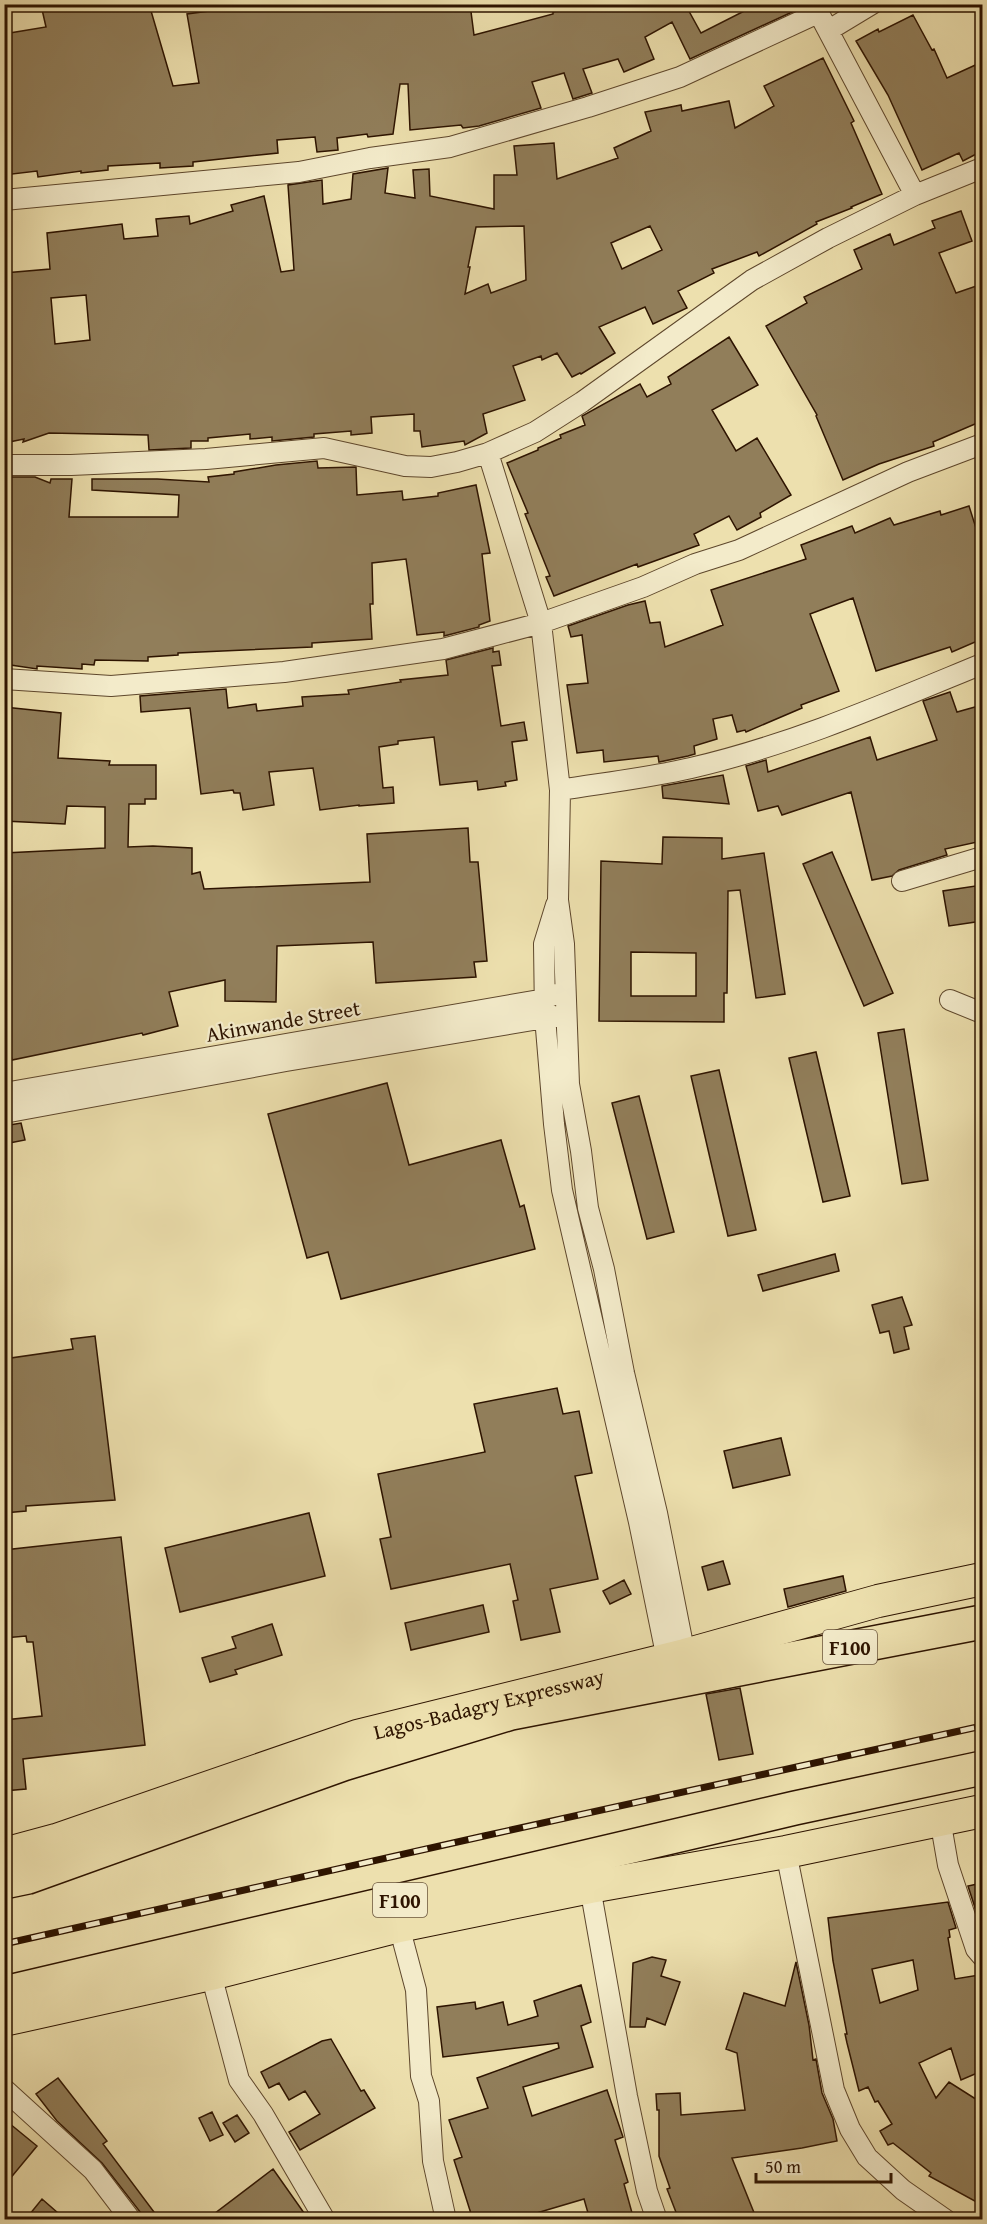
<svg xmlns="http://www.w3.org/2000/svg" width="987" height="2224" viewBox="0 0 987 2224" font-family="'Gentium Book Plus',serif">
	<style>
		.building { fill: #917e5a; stroke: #2e1400; stroke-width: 1.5; fill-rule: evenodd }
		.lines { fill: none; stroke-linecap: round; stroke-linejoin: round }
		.minor-casing { stroke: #5e472c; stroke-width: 22 }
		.primary-casing { stroke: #2e1400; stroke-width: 34 }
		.motorway-casing { stroke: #2e1400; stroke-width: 36 }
		.minor { stroke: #f3ebca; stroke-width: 20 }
		.primary { stroke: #ede0ae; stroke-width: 32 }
		.motorway { stroke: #ede0ae; stroke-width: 33 }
		.rail-casing { stroke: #2e1400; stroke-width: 7 }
		.rail { stroke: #f3ebca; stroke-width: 4.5; stroke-dasharray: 14; stroke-linecap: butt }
		.labels { text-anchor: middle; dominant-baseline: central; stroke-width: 4.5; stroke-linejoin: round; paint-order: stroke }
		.shield { fill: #f3ebca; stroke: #69543d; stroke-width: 1.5 }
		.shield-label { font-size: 20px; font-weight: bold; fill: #2e1400 }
		.street-label { font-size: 21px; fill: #2e1400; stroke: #f3ebca }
	</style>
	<rect width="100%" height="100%" fill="#ede0ae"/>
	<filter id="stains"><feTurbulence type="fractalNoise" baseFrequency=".00333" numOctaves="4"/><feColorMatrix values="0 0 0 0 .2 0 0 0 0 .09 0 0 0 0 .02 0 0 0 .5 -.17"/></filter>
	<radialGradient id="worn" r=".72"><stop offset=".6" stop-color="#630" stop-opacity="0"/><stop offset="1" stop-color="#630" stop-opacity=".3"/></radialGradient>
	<path class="building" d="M78,4H149L173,86L199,83L187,14L224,9L223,4H470L474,35L553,14V12L581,4H685L701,33L758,4H802L803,7L690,59L672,22L645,37L654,59L624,72L618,59L583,69L592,93L573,99L564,73L532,82L541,108L479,126L463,128L461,125L410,130L408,84H400L393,134L368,137L367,134L337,138L338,150L317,152L315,137L277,140L278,153L193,162V166L160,168V163L108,166V170L81,173V171L38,177L37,171L4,175V34L46,27L41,5H63L64,7Z
		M913,15L932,50L934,49L947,78L982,62V151L963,161L959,153L922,170L888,95L856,41L878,29L879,32Z
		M823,58L854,121L851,123L882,194L851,207L852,208L816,222L817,224L759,256L757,252L712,269L714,273L678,291L687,308L653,324L645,307L599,327L615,353L581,374L580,373L572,377L557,353L542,360L541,356L513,366L525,400L483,414L487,433L465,445L464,441L422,447L420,431H414V414L371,417L372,433L351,435V431L314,434V437L272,441V437L250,439V434L208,438V441H191V448L149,450L148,435L49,433L23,442L24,439L4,443V273L50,269L47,233L122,224L124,239L158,236L156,219L189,216L190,224L233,211L231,205L264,196L281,272L294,270L288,185L322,180L323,204L351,199L353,174L388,168L385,193L415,198L413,170L429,169L430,196L494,209V175H517L514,146L554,143L557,179L618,158L614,148L651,131L645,112L681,105L682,111L729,101L735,128L774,106L764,86ZM524,226L526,280L491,293L488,284L465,294L470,267H468L476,227ZM650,226L662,250L622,269L611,243ZM86,295L90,340L55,344L51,298Z
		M961,211L972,241L939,253L956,293L982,284V421L933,442L934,446L879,464L843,480L816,416L817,415L766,326L807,303L804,297L862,269L854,250L890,234L894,245L935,228L932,221Z
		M729,337L758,385L712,410L736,451L757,438L791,495L760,513L761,517L737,530L729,516L694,534L699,545L638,567L637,564L554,596L546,577L550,576L525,514L528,513L507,463L538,450V448L561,438L560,435L585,425L582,416L640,384L647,397L671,384L668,377Z
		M317,461L318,468L356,467L357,495L402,491L403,500L438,496V493L476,485L490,553L482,554L490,621L479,625V627L444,636V632L417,635L406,559L372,563L373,604H370L372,639L312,643V647L178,653V655L148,657V661L95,660L94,665L82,664V669L37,666V669L4,664V489L9,477H35L50,483L51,479H72L69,517H178L179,495L92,490V479H157L209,482L208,477L234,474V472L276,465Z
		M969,506L982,547V639L952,652L950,647L876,671L853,598L810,614L839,691L801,705L802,708L746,732L745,730L737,732L732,715L713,719L717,739L694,746L695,754L688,756L659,762L658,756L604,762L603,750L577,753L567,685L588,683L582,635L571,637L568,626L628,605L645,601L650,623L660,622L665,647L723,625L711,590L806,559L801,545L852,526L855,533L890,518L894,525L940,511L941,515Z
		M493,648V652L499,651L501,665L492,666L501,726L524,722L527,740L512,742L517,780L505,782L506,786L478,790L477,781L440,785L434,737L398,741V744L379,747L383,788L393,787L394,803L359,806V805L320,810L313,768L269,772L274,805L243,810L240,793H234L233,790L201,794L190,708L141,712L140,696L226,689L228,708L256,704L257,711L303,706L302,697L349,694L348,690L401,682L400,680L448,675L446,660Z
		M950,692L957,712L982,705V841L945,849L947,855L899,870L892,876L872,880L851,792L782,815L778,806L758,811L746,766L766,760L768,772L870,737L877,760L937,740L923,701Z
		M4,707L61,713L58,758L110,761L109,765H156V799H145V804H129L128,847L153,846L192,848V874L200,872L204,889L370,882L367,834L468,828L470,862H478L487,961L474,962L476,977L376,983L373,942L277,946L276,1002L225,1001V980L169,992L178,1026L143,1035L142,1033L12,1060L4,1027V853L105,848V807L67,806L65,824L4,821Z
		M723,775L729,804L663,798L662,786Z
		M663,837L722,838V859L764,853L785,994L756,998L740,890L728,891L727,993H724V1022L599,1021L601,861L662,864ZM631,952L696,953V996H631Z
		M832,852L893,993L864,1006L803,864Z
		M982,885V921L949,926L943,891Z
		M904,1029L928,1180L902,1184L878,1033Z
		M816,1052L850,1196L823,1202L789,1058Z
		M719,1070L756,1230L728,1236L691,1076Z
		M387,1083L409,1165L501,1140L520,1207L524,1205L535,1249L341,1299L328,1252L307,1258L268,1114Z
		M639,1096L674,1232L647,1239L612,1103Z
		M21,1123L25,1140L4,1144V1126Z
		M835,1254L839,1271L763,1291L758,1275Z
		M902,1297L912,1325L904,1327L909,1349L894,1353L889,1331L880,1333L872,1305Z
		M95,1336L115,1500L26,1506V1511L4,1513V1359L73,1349L71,1339Z
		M557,1388L563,1414L579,1411L592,1473L575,1476L598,1579L550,1589L560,1632L521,1640L513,1601L518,1600L510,1564L391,1589L380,1539L391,1537L378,1474L485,1452L474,1404Z
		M781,1438L790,1475L733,1488L724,1451Z
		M309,1513L325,1576L180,1612L165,1548Z
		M121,1537L145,1745L23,1759L26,1789L4,1791V1720L42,1716L33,1642H27L26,1636L4,1638V1550Z
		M723,1561L730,1584L708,1590L702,1567Z
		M843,1576L846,1591L788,1607L784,1589Z
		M624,1580L631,1594L610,1604L603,1591Z
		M483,1605L489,1632L411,1650L405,1623Z
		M272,1624L282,1655L235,1670L237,1674L210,1682L202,1658L236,1648L232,1637Z
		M740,1688L753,1754L719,1760L706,1694Z
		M982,1883V1922L980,1923L968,1886Z
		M948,1902L956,1928L949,1930L950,1937L948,1938L955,1979L979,1975L980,1978H982V2071L961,2080L951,2048L919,2063L936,2098L949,2082L982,2103V2205L929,2176L931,2173L893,2143L888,2145L880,2131L892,2124L878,2101L875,2102L868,2087L859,2091L847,2043L845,2034H847L833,1961L828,1918ZM913,1960L918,1990L880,2003L872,1969Z
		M652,1957L666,1960L661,1976L680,1982L665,2025L647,2018L645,2027H630L633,1963Z
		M796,1962L809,2025L813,2060L816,2059L822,2093L833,2119L837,2141L802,2148L732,2158L757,2220H679L667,2189L670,2188L659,2156V2110H657L656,2094L680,2093L681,2115L745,2110L737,2053L726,2049L744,1993L785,2006Z
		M581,1985L591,2022L581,2026L593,2067L523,2087L532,2116L607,2090L623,2137L615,2140L628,2182L624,2184L634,2220H590L584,2199L513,2220H473L454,2160L462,2157L449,2120L488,2108L477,2078L559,2048L558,2043L443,2057L437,2007L475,2002L476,2009L503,2002L508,2025L538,2016L534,2001Z
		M331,2039L361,2091L364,2090L375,2108L300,2150L289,2132L320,2114L305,2091L289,2100L279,2083L269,2088L261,2072L322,2041Z
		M58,2078L107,2141L103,2144L160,2220H143L141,2213L102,2163L57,2121L36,2094Z
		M212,2112L223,2135L210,2141L199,2118Z
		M237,2115L249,2133L235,2142L223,2123Z
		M4,2119L37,2146L4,2186Z
		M273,2169L309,2220H206Z
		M42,2199L66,2220H25Z"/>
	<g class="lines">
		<defs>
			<path id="minor" d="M814,4L915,195
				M4,5L6,4
				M829,30L872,4
				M4,200L299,172L370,158L450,147L588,107L680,77L818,13
				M4,465H71L206,459L324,448L405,466L431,467L457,462L488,453
				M4,679L111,686L284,672L443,649L541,623L643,587L695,564L739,550L908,472L982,444
				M560,790C603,783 648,778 691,768C791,745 887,703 982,664
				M902,881L982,857
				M556,905L544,944L545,1017L554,1124L562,1190L639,1522L667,1659
				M950,1000L982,1013
				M4,1093L545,999L556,994
				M4,1113L286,1061L557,1016
				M685,1655L657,1513L624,1373L604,1269L588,1208L581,1151L569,1084L564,944L558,900L560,790L541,623L488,453L535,432L582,402L752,280L828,238L915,195L982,168
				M940,1819L948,1865L976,1949L982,1956
				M786,1852L834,2090L850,2129L867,2157L903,2190L946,2220
				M590,1887L627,2096L647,2191L657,2220
				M399,1926L416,1990L421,2076L429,2101L433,2161L446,2220
				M211,1974L239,2080L263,2114L325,2220
				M4,2089L93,2170L131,2220"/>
			<g id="primary">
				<path id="s1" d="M4,1854L56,1840L357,1736L685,1655L878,1601L982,1579"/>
				<path d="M4,2020L211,1974L399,1926L590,1887L786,1852L982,1811"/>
			</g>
			<path id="motorway" d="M4,1882L28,1877L343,1764L511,1713L982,1622
				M4,1993L795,1808L982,1768"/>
		</defs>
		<use href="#minor" class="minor-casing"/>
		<use href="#primary" class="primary-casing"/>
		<use href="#motorway" class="motorway-casing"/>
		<use href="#minor" class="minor"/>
		<use href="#primary" class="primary"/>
		<use href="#motorway" class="motorway"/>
		<defs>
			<path id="rail" d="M4,1944L484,1836L982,1726"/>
		</defs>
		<use href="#rail" class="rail-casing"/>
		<use href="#rail" class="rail"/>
	</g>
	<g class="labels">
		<g class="shield">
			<rect x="823" y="1630" width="54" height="34" rx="4.5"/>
			<rect x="373" y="1883" width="54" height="34" rx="4.5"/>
		</g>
		<g class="shield-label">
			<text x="850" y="1647">F100</text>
			<text x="400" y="1900">F100</text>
		</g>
		<g class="street-label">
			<text transform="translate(283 1021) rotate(-10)">Akinwande Street</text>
			<text stroke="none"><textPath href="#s1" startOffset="508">Lagos-Badagry Expressway</textPath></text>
		</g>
	</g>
	<rect width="987" height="2224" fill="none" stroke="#ede0ae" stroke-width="24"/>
	<rect x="6" y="6" width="975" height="2212" fill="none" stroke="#2e1400" stroke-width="3"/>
	<rect x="12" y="12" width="963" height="2200" fill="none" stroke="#2e1400" stroke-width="1.5"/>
	<path d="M756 2173v9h135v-9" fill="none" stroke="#2e1400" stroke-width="3"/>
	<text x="765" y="2173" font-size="18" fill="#2e1400" stroke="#f3ebca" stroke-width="4.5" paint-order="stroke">50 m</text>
	<rect width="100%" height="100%" filter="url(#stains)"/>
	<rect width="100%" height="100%" fill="url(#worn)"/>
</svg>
